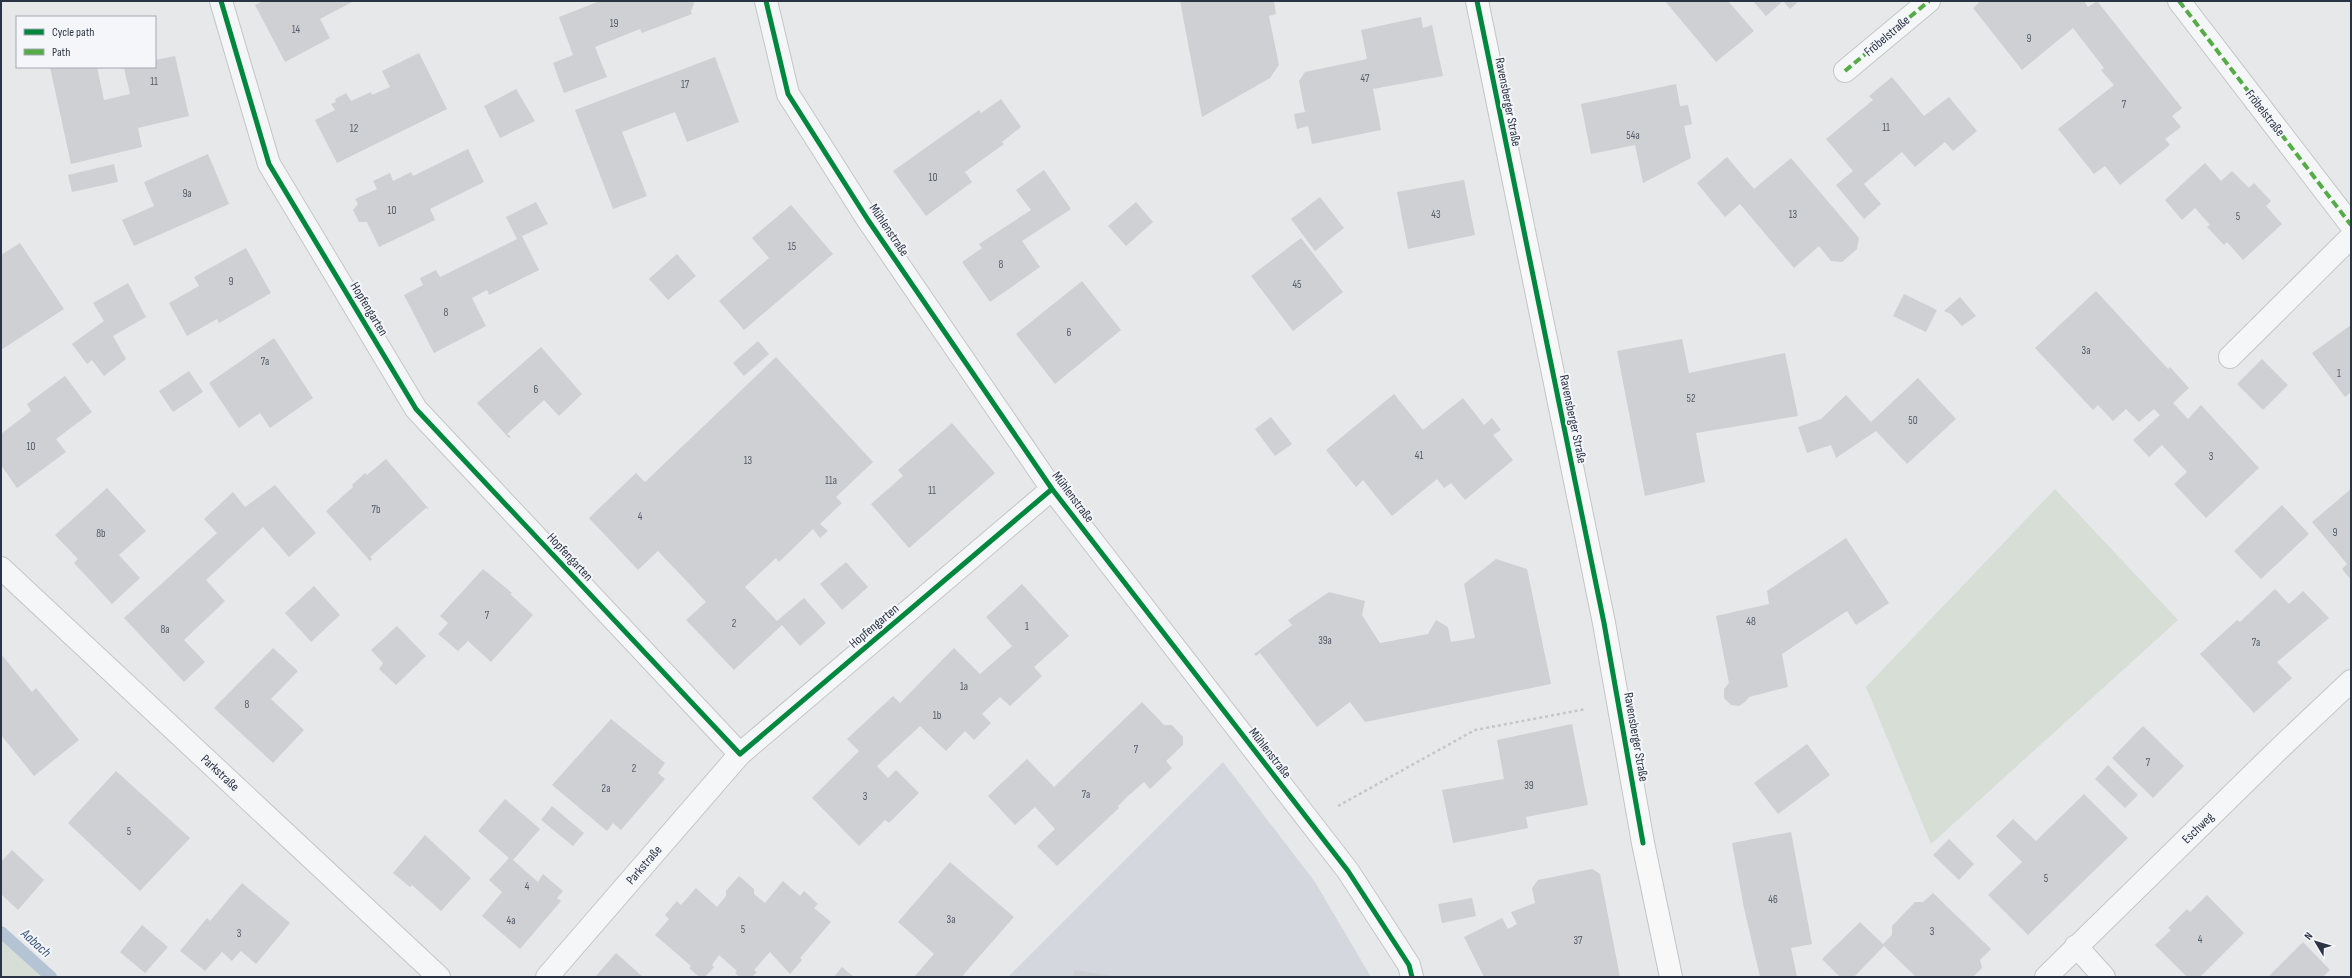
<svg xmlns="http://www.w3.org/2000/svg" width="2352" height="978" viewBox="0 0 2352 978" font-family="'Sofia Sans Condensed',sans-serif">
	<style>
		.built { fill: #d4d7dd }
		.green { fill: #d6ded6 }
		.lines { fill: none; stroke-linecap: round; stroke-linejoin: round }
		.stream { stroke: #b4c4d5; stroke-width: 12 }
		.building { fill: #ced0d3 }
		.service-casing { stroke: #c4c6c8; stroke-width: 24 }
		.minor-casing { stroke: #c4c6c8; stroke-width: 24 }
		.primary-casing { stroke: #c2c5c8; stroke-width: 24 }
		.path { stroke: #c5c6ca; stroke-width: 2.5; stroke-dasharray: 3 3; stroke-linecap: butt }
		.service { stroke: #f5f6f7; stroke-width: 22 }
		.minor { stroke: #f5f6f7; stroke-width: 22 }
		.primary { stroke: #f8f8f8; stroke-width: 22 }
		.quiet { stroke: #54ac47; stroke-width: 4; stroke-dasharray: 8 4; stroke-linecap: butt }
		.cycleway-casing { stroke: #f4f6f9; stroke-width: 8 }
		.cycleway { stroke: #00873e; stroke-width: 5 }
		.labels { text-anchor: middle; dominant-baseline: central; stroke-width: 4; stroke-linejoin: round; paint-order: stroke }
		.number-label { font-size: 11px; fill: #545c69 }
		.street-label { font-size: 13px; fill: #2b3445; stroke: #f4f6f9 }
		.water-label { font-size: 14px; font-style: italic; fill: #34527a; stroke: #f4f6f9 }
	</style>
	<rect width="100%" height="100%" fill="#e6e8ea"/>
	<path class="built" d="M1223,762L1315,882L1371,977H1008Z"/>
	<path class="green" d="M2055,489L2178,620L1931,844L1866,687Z
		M1,932L51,977H1Z"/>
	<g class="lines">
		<path class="stream" d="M1,932L51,977"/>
	</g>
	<path class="building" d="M263,1H354L320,19L330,38L285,62L255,5Z
		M600,1H693L694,4L691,11L692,14L642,33L640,29L595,47L607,77L564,93L553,63L573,55L559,17Z
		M1180,1H1274L1276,14L1269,16L1279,65L1270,78L1202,117Z
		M1665,1H1728L1754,31L1716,62Z
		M1753,1H1799L1790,9L1783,1L1766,16Z
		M1981,1H2084L2088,7L2097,1L2182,108L2172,116L2181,127L2165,139L2170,145L2120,185L2105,166L2094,174L2058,129L2114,85L2101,70L2104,68L2073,28L2022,70L1973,8Z
		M1421,17L1423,28L1432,25L1443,76L1373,89L1381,130L1312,144L1308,126L1297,129L1294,114L1305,112L1299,81L1305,72L1367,59L1361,30Z
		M419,53L447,109L337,163L315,120L335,110L331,104L336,102L335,99L346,93L351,101L371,92L372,95L390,87L382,71Z
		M175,56L189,116L138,128L142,147L71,164L50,67H97L104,100L130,94L124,68L155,67V60Z
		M715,57L739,122L687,142L675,112L622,132L647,196L613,209L575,110Z
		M1892,77L1924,116L1949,97L1977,131L1953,151L1945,142L1915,167L1902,152L1864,184L1881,204L1864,219L1836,185L1853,171L1826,139L1873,100L1869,96Z
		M1676,84L1680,106L1688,105L1692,124L1684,126L1691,158L1643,183L1635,145L1591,154L1581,104Z
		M516,89L535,121L500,138L484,106Z
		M1001,99L1021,127L1002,142L1004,144L965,172L972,182L926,216L893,171L979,110L981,113Z
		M468,149L484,182L430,209L435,220L379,247L367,222H359L353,210L358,204L355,199L377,189L373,181L390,173L393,181L411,172L413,176Z
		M208,154L229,204L134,246L122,220L154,206L144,182Z
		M1727,157L1754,189L1791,158L1859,238L1857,249L1842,262L1831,261L1819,246L1794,268L1740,204L1725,217L1697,183Z
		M2205,163L2221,181L2232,171L2249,188L2254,183L2271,201L2266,206L2282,224L2243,260L2227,242L2224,245L2207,227L2210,225L2195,208L2182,220L2165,200Z
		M114,164L118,182L72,192L68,175Z
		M1044,170L1071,209L1022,241L1040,267L990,302L962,262L982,248L979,244L1031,210L1016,190Z
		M1464,180L1475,235L1408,249L1397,192Z
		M1320,197L1344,228L1315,251L1291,219Z
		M536,202L548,224L522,236L539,270L489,295L487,290L472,298L486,326L434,353L404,295L423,285L420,278L436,270L440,277L517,239L506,217Z
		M1136,202L1153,222L1126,246L1108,226Z
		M791,205L833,254L744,330L719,301L769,258L752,238Z
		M1301,238L1343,292L1293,331L1251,276Z
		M20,243L64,309L1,350V255Z
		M246,248L271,293L219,323L217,319L187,336L169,303L199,286L194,277Z
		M677,254L696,276L668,300L649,279Z
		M1082,281L1121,330L1055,384L1016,334Z
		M128,283L146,317L113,336L126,359L104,376L92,360L87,364L72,344L104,321L93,303Z
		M2096,291L2168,369L2170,367L2189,388L2173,403L2188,419L2201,405L2259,468L2206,518L2174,484L2187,472L2162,445L2149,457L2133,440L2160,415L2154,409L2139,422L2126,409L2113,421L2098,405L2093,410L2035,348Z
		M1904,294L1937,310L1926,332L1893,316Z
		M1960,297L1976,316L1962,326L1951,314L1944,311Z
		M2351,325V392L2345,397L2312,353Z
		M274,338L313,398L270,428L260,413L239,428L209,383Z
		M1682,339L1689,373L1785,353L1798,416L1696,433L1705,482L1645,496L1617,351Z
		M758,341L769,354L744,376L733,363Z
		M541,347L582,394L559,416L544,400L507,434L511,437L509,438L477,403Z
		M776,357L873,462L836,497L842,503L820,524L828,531L820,538L813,529L779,562L776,558L745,587L777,621L804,598L826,623L800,646L782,625L734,670L686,620L706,602L694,589L658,551L638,570L589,518L636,473L645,482Z
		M2262,359L2288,385L2263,410L2237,384Z
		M189,371L203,392L173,412L159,391Z
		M65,376L92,412L56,439L66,452L17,488L1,465V434L31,411L27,404Z
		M1918,378L1956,419L1907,464L1876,431L1836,458L1831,445L1807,453L1798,427L1821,419L1846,395L1871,422Z
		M1394,394L1423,430L1463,398L1484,425L1492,418L1501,430L1493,435L1513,460L1465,500L1451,483L1444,488L1437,479L1392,516L1363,480L1356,487L1326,450Z
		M1271,417L1292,444L1275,456L1255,429Z
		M952,423L995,473L909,548L871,504L903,476L898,470Z
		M386,459L429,509L426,508L370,557L372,559L370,561L326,511L353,487L352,485L365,473L367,475Z
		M275,485L316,533L289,557L263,527L206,580L225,601L184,640L205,662L184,682L124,618L217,533L204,519L233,492L245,507Z
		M107,488L146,531L119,555L140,578L112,604L74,563L78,559L55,535Z
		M2351,489V580L2342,569L2347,564L2312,522Z
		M2282,505L2309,534L2261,579L2234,551Z
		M1846,538L1889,603L1856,625L1847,611L1782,654L1788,687L1749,697L1745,702L1739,706L1731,705L1724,698V689L1729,683L1716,616L1769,604L1767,591Z
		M1496,559L1527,569L1551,684L1365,722L1350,702L1317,727L1260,653L1256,656L1254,654L1292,625L1288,620L1329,592L1365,601L1362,615L1380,643L1428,634L1436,620L1448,627L1451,642L1475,638L1464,584Z
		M846,562L868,587L842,610L820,584Z
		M483,569L512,593L510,594L533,615L491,662L468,641L458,651L438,634L448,623L440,616Z
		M1022,584L1069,636L1034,667L1042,676L1010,706L1000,697L982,714L991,723L974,740L965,731L946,751L920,726L877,766L888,778L896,770L919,793L889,823L885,820L859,846L812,798L859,751L847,739L893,696L900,703L954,648L980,674L1012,646L986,617Z
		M314,586L340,615L311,642L285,613Z
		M2275,589L2289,604L2303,591L2329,618L2277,662L2292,678L2254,713L2200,654L2237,620L2240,622Z
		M397,626L426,656L396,685L379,669L383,663L371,650Z
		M273,648L298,671L271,699L304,730L273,763L214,708Z
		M1,654L32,692L36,688L79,740L34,776L1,735Z
		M1142,702L1164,725H1172L1183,737V745L1166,761L1172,768L1150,789L1144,782L1129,795L1118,806L1119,808L1057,866L1037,846L1055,829L1035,807L1015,825L988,796L1027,759L1054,787Z
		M611,719L665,763L658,773L665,779L621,830L613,823L607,831L552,785Z
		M1572,724L1588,805L1526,817L1528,828L1453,843L1442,790L1504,779L1497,740Z
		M2143,726L2184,766L2153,798L2112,758Z
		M1807,744L1830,775L1778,814L1754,783Z
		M2108,765L2138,795L2125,808L2095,779Z
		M116,771L190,838L140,891L68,823Z
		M2084,794L2128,838L2028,935L1988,895L2022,862L1996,836L2013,819L2036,841Z
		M505,799L540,829L513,860L538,882L543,874L563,891L557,898L561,901L520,949L482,916L502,892L489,880L509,858L478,831Z
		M552,806L584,833L573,846L541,820Z
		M1791,832L1812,944L1791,948L1797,977H1760L1744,908L1732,843Z
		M425,835L471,878L441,911L412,885L410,887L393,873Z
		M1949,839L1974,864L1959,880L1933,855Z
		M12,850L44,880L18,910L1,894V862Z
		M950,862L1014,917L963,975L965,977H914L934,954L898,922Z
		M1592,869L1600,874L1620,977H1484L1464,937L1502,918L1508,929L1517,924L1511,912L1535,903L1532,888L1538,880Z
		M739,876L754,889V894L765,903L783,881L800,896L804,891L818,904L814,908L831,922L800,958L802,960L790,974L770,952L754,970L757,972L752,977H740L735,973L737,971L719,955L712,965L714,967L705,977H699L689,968L691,966L655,935L669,919L665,915L677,901L681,905L696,888L717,907L726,896V891Z
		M242,883L290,923L256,964L241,951L232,961L222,952L205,971L180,951L207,918L210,921Z
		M1933,893L1991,949L1980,960L1982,968L1973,977H1916L1884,946L1854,977H1840L1822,959L1860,922L1883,944L1892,935V926L1915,902H1923Z
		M2207,895L2244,933L2200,977H2187L2155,945L2171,930L2168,928L2187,909L2190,912Z
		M1472,898L1476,916L1442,923L1438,904Z
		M142,925L168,947L145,973L120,952Z
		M2303,942L2330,970L2323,977H2268Z
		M616,953L643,977H595Z
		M842,967L854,977H834Z
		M1074,970L1113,976V977H1073Z"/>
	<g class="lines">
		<defs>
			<path id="service" d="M2230,357L2351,237"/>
			<path id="minor" d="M221,1L269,164L416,409L740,754L1052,489
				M766,1L788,94L868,220L1052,489L1348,871L1409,965L1412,977
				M2179,1L2351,225
				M1845,71L1929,1
				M1,568L439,977
				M2076,946L2104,977
				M547,977L740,754
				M2046,977L2280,748L2351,681"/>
			<path id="primary" d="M1477,1L1604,623L1643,843L1671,977"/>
		</defs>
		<use href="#service" class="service-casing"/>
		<use href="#minor" class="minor-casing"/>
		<use href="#primary" class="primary-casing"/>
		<path class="path" d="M1338,806L1475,730L1586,709"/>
		<use href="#service" class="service"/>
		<use href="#minor" class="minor"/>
		<use href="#primary" class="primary"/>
		<path class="quiet" d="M2179,1L2351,225
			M1845,71L1929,1"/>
		<defs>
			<path id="cycleway" d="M221,1L269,164L416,409L740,754L1052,489
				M766,1L788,94L868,220L1052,489L1348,871L1409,965L1412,977
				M1477,1L1604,623L1643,843"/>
		</defs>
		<use href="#cycleway" class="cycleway-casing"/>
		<use href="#cycleway" class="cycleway"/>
	</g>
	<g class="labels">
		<g class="number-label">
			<text x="614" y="23">19</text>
			<text x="296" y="29">14</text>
			<text x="2029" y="38">9</text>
			<text x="1365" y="78">47</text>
			<text x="154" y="81">11</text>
			<text x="685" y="84">17</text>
			<text x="2124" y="104">7</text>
			<text x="1886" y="127">11</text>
			<text x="354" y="128">12</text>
			<text x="1633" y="135">54a</text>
			<text x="933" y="177">10</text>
			<text x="187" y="193">9a</text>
			<text x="392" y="210">10</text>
			<text x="1436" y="214">43</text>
			<text x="1793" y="214">13</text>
			<text x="2238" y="216">5</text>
			<text x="792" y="246">15</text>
			<text x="1001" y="264">8</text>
			<text x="231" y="281">9</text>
			<text x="1297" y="284">45</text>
			<text x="446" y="312">8</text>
			<text x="1069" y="332">6</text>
			<text x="2086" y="350">3a</text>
			<text x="265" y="361">7a</text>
			<text x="2339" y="373">1</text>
			<text x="536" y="389">6</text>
			<text x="1691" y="398">52</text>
			<text x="1913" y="420">50</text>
			<text x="31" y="446">10</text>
			<text x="1419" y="455">41</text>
			<text x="2211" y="456">3</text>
			<text x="748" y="460">13</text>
			<text x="831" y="480">11a</text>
			<text x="932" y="490">11</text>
			<text x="376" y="509">7b</text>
			<text x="640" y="516">4</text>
			<text x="2335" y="532">9</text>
			<text x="101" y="533">8b</text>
			<text x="487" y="615">7</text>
			<text x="1751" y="621">48</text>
			<text x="734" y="623">2</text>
			<text x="1027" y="626">1</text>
			<text x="165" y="629">8a</text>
			<text x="1325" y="640">39a</text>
			<text x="2256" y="642">7a</text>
			<text x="964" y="686">1a</text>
			<text x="247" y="704">8</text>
			<text x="937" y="715">1b</text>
			<text x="1136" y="749">7</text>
			<text x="2148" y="762">7</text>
			<text x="634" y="768">2</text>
			<text x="1529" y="785">39</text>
			<text x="606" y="788">2a</text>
			<text x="1086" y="794">7a</text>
			<text x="865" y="796">3</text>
			<text x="129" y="831">5</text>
			<text x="2046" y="878">5</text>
			<text x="527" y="886">4</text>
			<text x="1773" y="899">46</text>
			<text x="951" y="919">3a</text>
			<text x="511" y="920">4a</text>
			<text x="743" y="929">5</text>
			<text x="1932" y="931">3</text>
			<text x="239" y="933">3</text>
			<text x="2200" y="939">4</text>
			<text x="1578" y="940">37</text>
		</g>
		<g class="street-label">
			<text transform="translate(1887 36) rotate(-40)">Fröbelstraße</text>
			<text transform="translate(1508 102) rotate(79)">Ravensberger Straße</text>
			<text transform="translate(2265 113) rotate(52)">Fröbelstraße</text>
			<text transform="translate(889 230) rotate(56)">Mühlenstraße</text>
			<text transform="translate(369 309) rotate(59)">Hopfengarten</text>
			<text transform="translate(1573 419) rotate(78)">Ravensberger Straße</text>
			<text transform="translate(1073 497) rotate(53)">Mühlenstraße</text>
			<text transform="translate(570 557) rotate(47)">Hopfengarten</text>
			<text transform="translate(874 626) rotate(-40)">Hopfengarten</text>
			<text transform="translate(1636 737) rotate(80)">Ravensberger Straße</text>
			<text transform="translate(1270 753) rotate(52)">Mühlenstraße</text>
			<text transform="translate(220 773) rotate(43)">Parkstraße</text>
			<text transform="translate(2198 828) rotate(-44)">Eschweg</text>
			<text transform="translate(644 865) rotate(-49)">Parkstraße</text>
		</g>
		<g class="water-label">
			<text transform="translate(36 943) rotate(42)">Aabach</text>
		</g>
	</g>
	<rect width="2352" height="978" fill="none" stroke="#2b3445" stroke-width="4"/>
	<rect x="16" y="16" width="140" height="52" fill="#f4f6f9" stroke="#a4a8b1"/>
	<rect x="24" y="29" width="20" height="6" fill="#00873e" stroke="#a4a8b1"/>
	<text x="52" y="36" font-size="12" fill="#2b3445">Cycle path</text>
	<rect x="24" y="49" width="20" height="6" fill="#54ac47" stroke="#a4a8b1"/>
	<text x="52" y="56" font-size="12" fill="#2b3445">Path</text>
	<g transform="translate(2316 942) rotate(308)" stroke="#f4f6f9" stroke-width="3" paint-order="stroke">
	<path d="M0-3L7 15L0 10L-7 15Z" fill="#2b3445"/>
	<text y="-6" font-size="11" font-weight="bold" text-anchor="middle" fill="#2b3445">N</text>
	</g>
</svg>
